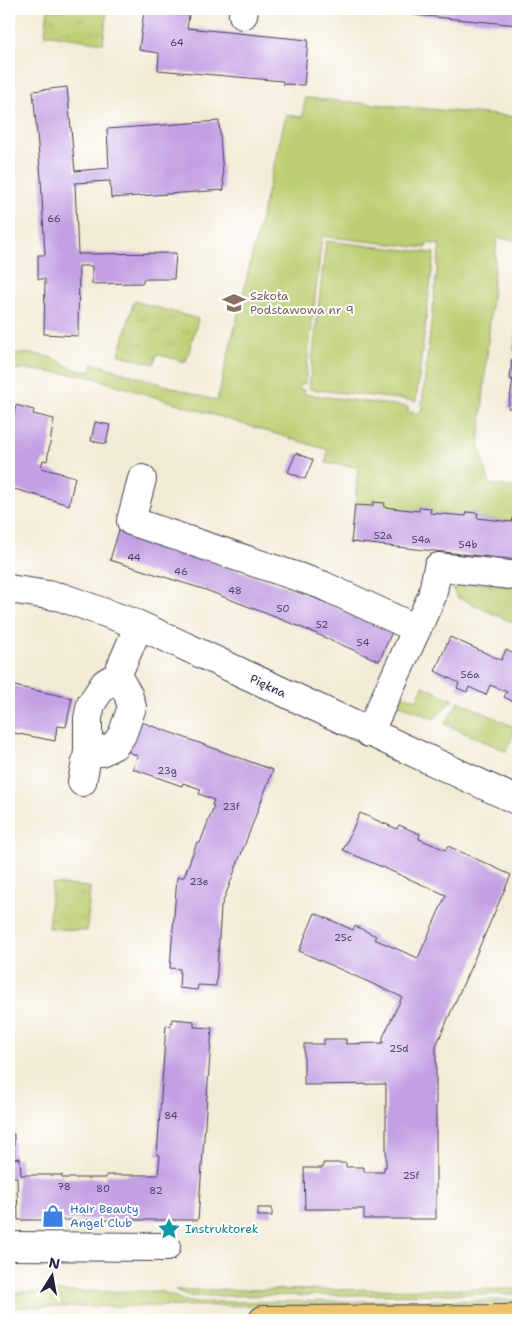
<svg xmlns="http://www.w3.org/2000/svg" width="527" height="1329" viewBox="0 0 527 1329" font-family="'Shantell Sans',sans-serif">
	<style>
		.grass { fill: #bcce71; stroke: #6f7856; fill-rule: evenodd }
		.park { fill: url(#park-tufts); stroke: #6f7856 }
		.building { fill: #c39fe3 }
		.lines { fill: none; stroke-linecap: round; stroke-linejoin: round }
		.minor-casing { stroke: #414052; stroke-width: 30 }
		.major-casing { stroke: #414052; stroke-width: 30 }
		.minor { stroke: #fff; stroke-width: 28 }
		.major { stroke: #f0c469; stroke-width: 28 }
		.labels { text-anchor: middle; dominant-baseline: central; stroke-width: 4; stroke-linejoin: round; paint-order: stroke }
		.number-label { font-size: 10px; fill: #4a4165 }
		.education-label { font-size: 12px; fill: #785e54; stroke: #fff; text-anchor: start }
		.street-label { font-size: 12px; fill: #22223b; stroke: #fff }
		.shop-label { font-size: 12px; fill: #366cbe; stroke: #fff; text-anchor: start }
		.culture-label { font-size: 12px; fill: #0d838f; stroke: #fff; text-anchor: start }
	</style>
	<defs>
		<pattern id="park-tufts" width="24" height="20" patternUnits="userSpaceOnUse" patternTransform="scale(1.25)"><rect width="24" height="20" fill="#bcce71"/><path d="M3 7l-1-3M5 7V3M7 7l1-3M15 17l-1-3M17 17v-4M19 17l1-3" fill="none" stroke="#a1b163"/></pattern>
	</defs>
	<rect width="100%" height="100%" fill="#fff"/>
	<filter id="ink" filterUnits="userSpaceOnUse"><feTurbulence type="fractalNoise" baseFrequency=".02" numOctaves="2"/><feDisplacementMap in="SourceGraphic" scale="10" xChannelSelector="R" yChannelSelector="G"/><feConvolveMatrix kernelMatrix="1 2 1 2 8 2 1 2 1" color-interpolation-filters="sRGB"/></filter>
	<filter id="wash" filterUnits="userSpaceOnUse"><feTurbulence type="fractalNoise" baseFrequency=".0096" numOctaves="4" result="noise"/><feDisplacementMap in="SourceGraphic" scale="20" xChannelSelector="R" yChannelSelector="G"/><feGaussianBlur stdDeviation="1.12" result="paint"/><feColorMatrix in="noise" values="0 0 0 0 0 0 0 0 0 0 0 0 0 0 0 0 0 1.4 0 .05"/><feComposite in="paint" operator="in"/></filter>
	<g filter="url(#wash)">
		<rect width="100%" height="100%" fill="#f3ebd5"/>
		<path class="grass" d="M305,98L518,117V240L497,238L479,447L490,484L518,488V518L513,517L512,522L477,518V513L467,512L466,516L430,513L431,508L421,507L419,511L384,507L385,503L374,502L373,506L355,505L358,467L326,463L328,450L84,375L9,368V353C22,354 37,353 49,357C65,362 73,373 91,371L93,363L217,401L286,115L303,117ZM322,236L426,248L427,243L440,245L421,413L408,412V407L304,394V390L299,389L300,384H305Z
			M326,241L434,253L416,401L309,389Z
			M464,583L518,585V622H512L457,597L453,589Z
			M423,686L453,700L434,719L391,701L396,693L417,700Z
			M459,701L516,728L506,751L445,724Z
			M518,1289V1294L189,1296L175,1290Z
			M160,1291L188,1302L518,1300V1304L9,1307V1292Z"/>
		<path class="park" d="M48,9L107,11L103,43L45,34Z
			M134,301L198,319L186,362L157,354L154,364L119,355Z
			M52,884L90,887L87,931L48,928Z"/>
		<g id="blocks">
			<path class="building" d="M147,9H190L187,28L308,40L304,85L283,84V81L158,70L159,53L139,50L144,11Z
				M363,9H518V25L363,10Z
				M67,87L75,171L109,168L107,129L219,121L224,190L111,198L110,181L75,183L78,254L176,253L174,279H143V283L92,284V266H79L78,336L44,334L45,279H38V255H45L41,178L33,91Z
				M515,330H518V351H513Z
				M512,359H518V425H514L516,409L508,408L513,380L510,379Z
				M16,405L34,410L33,414L54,419L47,461L43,460L41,468L75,477L69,505L11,488L9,494V412L14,414Z
				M95,422L110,425L106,444L91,441Z
				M296,453L313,460L305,479L288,472Z
				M373,502L385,503L384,507L419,511L420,507L431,508L430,513L466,516L467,512L478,513L477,518L512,522L513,517L518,518V560L351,542L355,505L373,506Z
				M119,530L296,590L326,603L327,601L337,605L336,607L392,632L379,661L298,626L206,590L110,560Z
				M450,637L501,660L506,650L518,656V698L517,697L514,702L504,697L507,692L490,685L486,695L469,687L467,692L457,688L459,683L435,671Z
				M9,685L72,698L66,727L57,726L55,741L9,732Z
				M139,721L273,770L221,907L216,986L198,985L197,990L179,988L180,969L170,968L177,877H184L197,842L200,843L214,806L212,805L214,800L199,794L201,789L183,783L182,786L133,769L138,756L127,751Z
				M360,813L397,829L399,825L420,834L419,839L446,850L448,846L511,875L436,1046V1219H364V1209H305L304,1168H323V1163H346V1167H364V1172H384V1167H386V1084L304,1085V1044H324V1039H346V1044L383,1043V1037L402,997L299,951L315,913L353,930L355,926L376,936L374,939L418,958L446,895L343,850Z
				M172,1019L194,1021V1027L212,1028L198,1220H18L17,1177H9V1134H14V1159L20,1158L21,1175H62V1178H106V1175H158L160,1155H157L166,1025L171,1026Z
				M258,1208H272V1216H258Z"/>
		</g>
	</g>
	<g filter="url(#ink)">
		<use href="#blocks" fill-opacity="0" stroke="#414052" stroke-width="1"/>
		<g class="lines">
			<defs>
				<path id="minor" d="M243,15L244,9
					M142,479L131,521L322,585L417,629
					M9,589L61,597L139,625L518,801
					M369,733L432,596L438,567L518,576
					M101,752L115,745L122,735L132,707L128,694L117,676
					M82,782L88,752V718L91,704L105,683L117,676L139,625
					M9,1246L166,1247"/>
				<path id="major" d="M263,1320L518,1319"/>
			</defs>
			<use href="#minor" class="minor-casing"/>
			<use href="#major" class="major-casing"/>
			<use href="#minor" class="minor"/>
			<use href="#major" class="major"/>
		</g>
	</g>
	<defs>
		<symbol id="school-bare" viewBox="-9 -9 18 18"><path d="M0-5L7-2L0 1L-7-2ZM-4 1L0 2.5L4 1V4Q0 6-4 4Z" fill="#8d6e63" stroke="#fff" stroke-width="2.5" paint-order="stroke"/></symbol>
		<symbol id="shop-bare" viewBox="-9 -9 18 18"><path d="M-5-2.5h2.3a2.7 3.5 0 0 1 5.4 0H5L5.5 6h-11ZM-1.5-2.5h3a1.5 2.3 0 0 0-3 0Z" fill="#3f7fe0" stroke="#fff" stroke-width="2.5" paint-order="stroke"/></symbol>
		<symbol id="sight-bare" viewBox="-9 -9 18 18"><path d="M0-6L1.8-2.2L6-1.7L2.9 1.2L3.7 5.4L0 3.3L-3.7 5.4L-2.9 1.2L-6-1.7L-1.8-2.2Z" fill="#0f9aa8" stroke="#fff" stroke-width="2.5" paint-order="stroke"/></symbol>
	</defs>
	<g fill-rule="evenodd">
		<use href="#school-bare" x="218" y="287" width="32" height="32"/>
		<use href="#shop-bare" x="37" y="1200" width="32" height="32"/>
		<use href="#sight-bare" x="153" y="1213" width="32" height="32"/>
	</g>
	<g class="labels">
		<g class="number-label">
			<text x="177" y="42">64</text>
			<text x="54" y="218">66</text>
			<text x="383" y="535">52a</text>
			<text x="421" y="539">54a</text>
			<text x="468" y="544">54b</text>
			<text x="134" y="557">44</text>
			<text x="181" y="571">46</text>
			<text x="235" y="590">48</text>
			<text x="283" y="608">50</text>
			<text x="322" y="624">52</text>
			<text x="363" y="642">54</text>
			<text x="470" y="674">56a</text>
			<text x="167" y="770">23g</text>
			<text x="231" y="806">23f</text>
			<text x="199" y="881">23e</text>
			<text x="343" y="937">25c</text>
			<text x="399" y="1048">25d</text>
			<text x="171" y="1115">84</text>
			<text x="411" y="1175">25f</text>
			<text x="64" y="1186">78</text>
			<text x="103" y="1188">80</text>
			<text x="156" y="1190">82</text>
		</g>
		<g class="education-label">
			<text x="250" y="296">Szkoła<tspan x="250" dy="14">Podstawowa nr 9</tspan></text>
		</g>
		<g class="street-label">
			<text transform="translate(268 686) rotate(25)">Piękna</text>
		</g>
		<g class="shop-label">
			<text x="70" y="1209">Hair Beauty<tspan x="70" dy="14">Angel Club</tspan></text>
		</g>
		<g class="culture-label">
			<text x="185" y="1229">Instruktorek</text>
		</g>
	</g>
	<rect width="527" height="1329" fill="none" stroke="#fff" stroke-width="30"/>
	<g transform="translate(52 1276) rotate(11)" stroke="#ffffff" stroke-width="4" paint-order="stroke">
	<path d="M0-4L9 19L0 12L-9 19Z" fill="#22223b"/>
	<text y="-8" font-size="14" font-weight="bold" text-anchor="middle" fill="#22223b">N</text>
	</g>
</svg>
